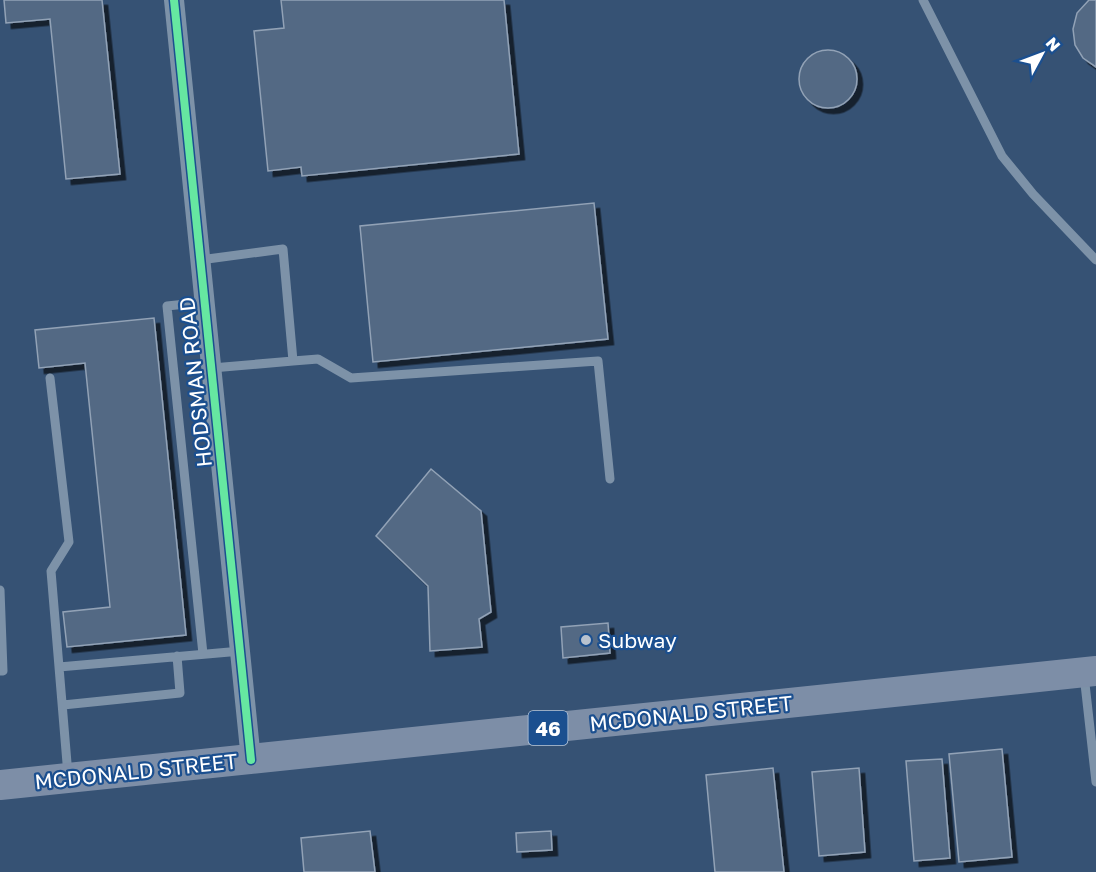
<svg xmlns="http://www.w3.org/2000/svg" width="1096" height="872" viewBox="0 0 1096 872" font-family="'Golos Text',sans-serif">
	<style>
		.building { fill: #526984; stroke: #92a2b6; stroke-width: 1.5; filter: url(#shadow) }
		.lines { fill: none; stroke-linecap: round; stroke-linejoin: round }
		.service { stroke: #7d92a8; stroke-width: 9 }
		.minor { stroke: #7d92a8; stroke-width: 20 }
		.primary { stroke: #7d8ea7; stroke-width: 30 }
		.cycleway-casing { stroke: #1b4f8f; stroke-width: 11 }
		.cycleway { stroke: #66e7a1; stroke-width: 8 }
		.poi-dot { fill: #b9c2ce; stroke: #1b4f8f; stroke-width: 2 }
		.labels { text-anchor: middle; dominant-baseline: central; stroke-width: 4.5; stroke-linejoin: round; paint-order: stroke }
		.shield { fill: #1b4f8f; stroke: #bbcadd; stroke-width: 1.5 }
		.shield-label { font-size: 20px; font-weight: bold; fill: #fff }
		.street-label { font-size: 21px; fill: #fff; stroke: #1b4f8f }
		.poi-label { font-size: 21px; fill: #fff; stroke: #1b4f8f; text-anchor: start }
	</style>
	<defs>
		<filter id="shadow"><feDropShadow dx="5.5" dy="5.5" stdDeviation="0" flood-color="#0009"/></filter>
	</defs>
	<rect width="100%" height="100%" fill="#365274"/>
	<path class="building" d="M4,0H102L120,174L66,179L50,19L6,23Z
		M281,0H504L519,154L302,176L301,167L268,171L254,31L284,28Z
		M1089,0H1096V67L1083,58L1075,45L1073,29L1077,13Z
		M799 79a29 29 0 1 1 58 0a29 29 0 1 1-58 0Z
		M594,203L608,339L373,362L360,226Z
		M154,318L186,635L67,647L63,612L110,607L85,363L39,368L35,330Z
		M431,469L481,511L491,612L479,619L482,647L430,651L428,586L376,536Z
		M608,623L610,653L563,658L561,627Z
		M1002,749L1012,857L959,862L949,754Z
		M942,759L950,858L914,861L906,761Z
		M773,768L784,872H715L706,775Z
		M859,768L865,852L819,856L812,772Z
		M370,831L375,872H304L301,838Z
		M551,831L552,850L517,852L516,833Z"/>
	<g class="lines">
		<path class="service" d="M923,0L1002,156L1033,194L1096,260
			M200,260L283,249L293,361L212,368
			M293,361L318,359L351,378L598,361L610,479
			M50,378L69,542L51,571L59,667L241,651
			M0,590L3,671H0
			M203,654L167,306L205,302
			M59,667L68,775
			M1084,675L1096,782
			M63,705L180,693L177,656"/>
		<path class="minor" d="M174,0L251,760"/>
		<path class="primary" d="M0,785L1096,671"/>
		<defs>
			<path id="cycleway" d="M174,0L251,760"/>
		</defs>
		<use href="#cycleway" class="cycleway-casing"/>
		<use href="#cycleway" class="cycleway"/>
	</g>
	<circle class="poi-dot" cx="586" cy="640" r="6"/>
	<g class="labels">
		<rect class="shield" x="528.5" y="711" width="39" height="34" rx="4.5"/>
		<g class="shield-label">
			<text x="548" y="728">46</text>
		</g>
		<g class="street-label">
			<text transform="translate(195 382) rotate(-96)">HODSMAN ROAD</text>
			<text transform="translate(691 713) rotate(-6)">MCDONALD STREET</text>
			<text transform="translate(136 771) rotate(-6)">MCDONALD STREET</text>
		</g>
		<g class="poi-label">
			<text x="598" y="640">Subway</text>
		</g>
	</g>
	<g transform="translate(1042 54) rotate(49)" stroke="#1b4f8f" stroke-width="4.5" paint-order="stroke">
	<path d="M0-4.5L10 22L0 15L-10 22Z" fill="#ffffff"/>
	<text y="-9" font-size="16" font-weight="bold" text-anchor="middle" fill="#ffffff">N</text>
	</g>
</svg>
